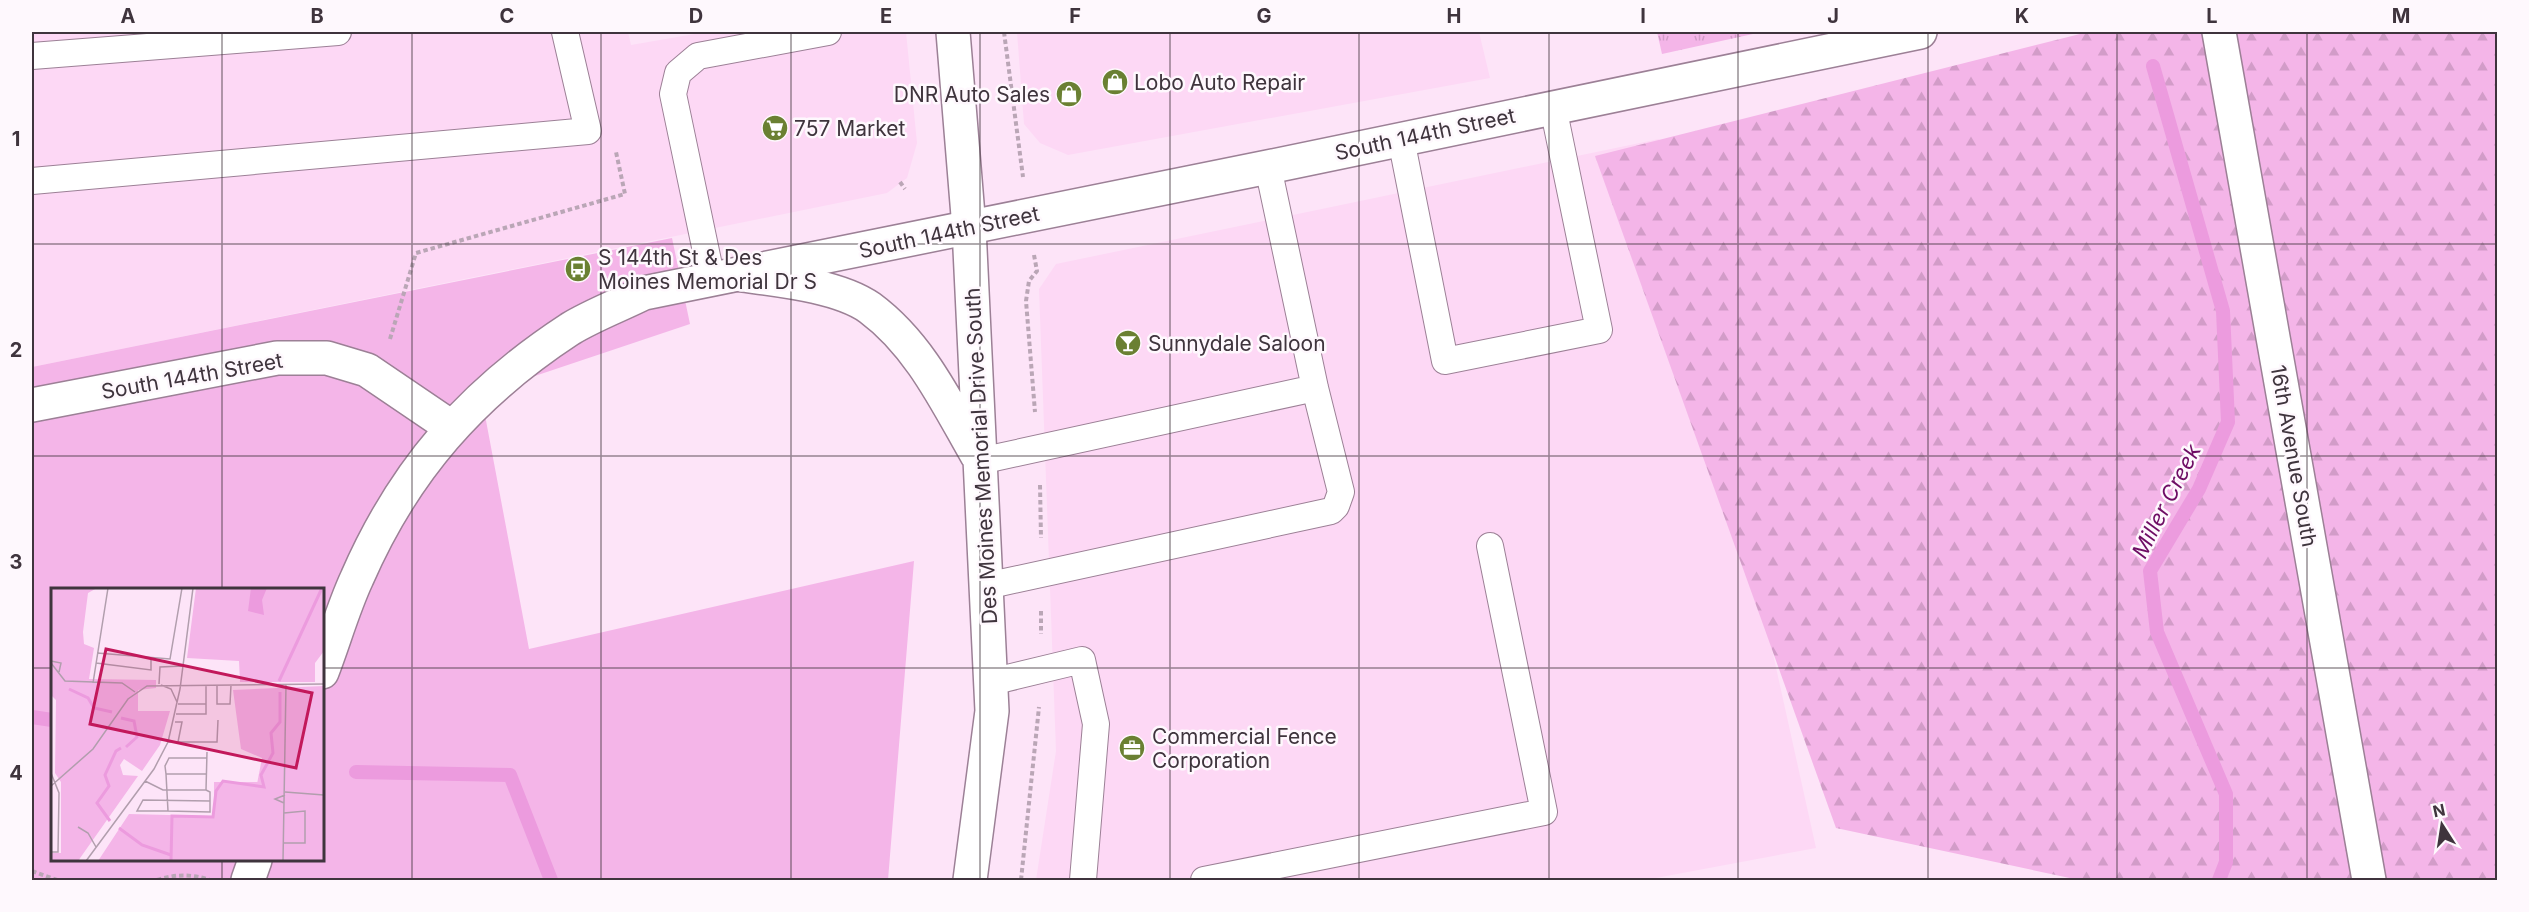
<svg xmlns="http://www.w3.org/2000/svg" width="2529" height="912" viewBox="0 0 2529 912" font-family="Inter,sans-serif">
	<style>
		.built { fill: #fdd8f5 }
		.grass { fill: #f4b5e8; fill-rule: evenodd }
		.forest { fill: url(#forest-firs) }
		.park { fill: url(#park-tufts) }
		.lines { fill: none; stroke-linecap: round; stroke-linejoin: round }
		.stream { stroke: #ec9bde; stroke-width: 14 }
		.service-casing { stroke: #9c8096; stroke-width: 28 }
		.minor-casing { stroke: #9c8096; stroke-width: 36 }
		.tertiary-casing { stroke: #9c8096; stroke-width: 36 }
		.secondary-casing { stroke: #9c8096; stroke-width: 36 }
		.path { stroke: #baa6b6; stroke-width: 4; stroke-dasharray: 4.5 3; stroke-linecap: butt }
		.service { stroke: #fff; stroke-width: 26 }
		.minor { stroke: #fff; stroke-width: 33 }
		.tertiary { stroke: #fff; stroke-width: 33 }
		.secondary { stroke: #fff; stroke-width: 33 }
		.grid { fill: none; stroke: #3f343d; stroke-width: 1.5; stroke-opacity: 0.55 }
		.labels { text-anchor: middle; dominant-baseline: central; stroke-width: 5; stroke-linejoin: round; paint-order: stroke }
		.poi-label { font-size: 21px; fill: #3f343d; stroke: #fef8fd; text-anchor: start }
		.street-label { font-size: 21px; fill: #3f343d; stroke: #fef8fd }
		.water-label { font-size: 22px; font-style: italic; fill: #6e0d64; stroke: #fef8fd }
		.inset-river { fill: none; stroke: #ec9bde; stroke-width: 3 }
		.inset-road { fill: none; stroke: #b19ead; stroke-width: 1.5 }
		.view { fill: #c2185b; fill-opacity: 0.15; stroke: #c2185b; stroke-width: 3 }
		.inset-edge { fill: none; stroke: #3f343d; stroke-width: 3 }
		.neatline { fill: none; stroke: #3f343d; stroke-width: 2 }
		.grid-label { font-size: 20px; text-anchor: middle; font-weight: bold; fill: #3f343d }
	</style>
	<defs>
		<pattern id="forest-firs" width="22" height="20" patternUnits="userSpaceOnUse" patternTransform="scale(1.5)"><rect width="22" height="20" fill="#f4b5e8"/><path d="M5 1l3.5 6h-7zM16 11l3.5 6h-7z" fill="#d29cc8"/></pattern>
		<pattern id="park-tufts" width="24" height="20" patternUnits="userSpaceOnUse" patternTransform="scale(1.5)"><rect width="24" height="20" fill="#f4b5e8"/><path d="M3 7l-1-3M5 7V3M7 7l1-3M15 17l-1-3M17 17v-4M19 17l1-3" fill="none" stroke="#d29cc8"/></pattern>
	</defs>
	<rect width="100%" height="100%" fill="#fde4f8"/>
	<path class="built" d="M32,32H628L631,45L706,32H906L917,143L907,178L887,193L32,367Z
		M1017,32H1479L1490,78L1068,155L1040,143L1024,124Z
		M1659,139L1816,848L1645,880H1036L1056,751L1039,289L1056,264Z"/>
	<path class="grass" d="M672,238L690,324L481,394L529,649L914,561L888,880H32V367ZM52,590H322V860H52Z"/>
	<path class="forest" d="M2088,32H2497V880H2079L1836,828L1595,156Z"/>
	<path class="park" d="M1657,32H1762L1662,54Z"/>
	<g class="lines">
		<path class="stream" d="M2153,66L2223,311L2228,422L2199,489L2150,571L2157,632L2226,794V862L2219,880
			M32,717L52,720
			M356,772L510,775L551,880"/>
		<defs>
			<path id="service" d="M32,56L338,32
				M1401,139L1445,361L1599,330L1553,107
				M32,181L588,131L565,32
				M712,280L673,94L678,73L698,56L828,32
				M980,461L1315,388
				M986,586L1331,511L1336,506L1341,492L1315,388L1268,167
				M991,682L1082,660L1096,724L1083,880
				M1204,880L1544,812L1490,546"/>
			<path id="minor" d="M2219,32L2369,880
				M32,405L277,358H327L367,370L451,427"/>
			<path id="tertiary" d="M322,672C334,641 343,608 357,578C404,470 472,393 570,329C593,315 620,305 644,293L1268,167L1920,32
				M248,880L255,860"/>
			<path id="secondary" d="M953,32L969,228L992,711L970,880
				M742,275C779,280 839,286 870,308C920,345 947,403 977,455"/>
		</defs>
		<use href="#service" class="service-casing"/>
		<use href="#minor" class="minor-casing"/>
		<use href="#tertiary" class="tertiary-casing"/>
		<use href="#secondary" class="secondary-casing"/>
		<path class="path" d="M1004,32L1023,177
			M900,182L905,189
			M1034,255L1037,271L1029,281L1026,301L1035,412
			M390,339L416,253L625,194L616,152
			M1040,485L1041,538
			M1041,611V634
			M32,871L57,880
			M157,880C175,874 192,874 210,880
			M1021,880L1039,707"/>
		<use href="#service" class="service"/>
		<use href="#minor" class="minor"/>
		<use href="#tertiary" class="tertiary"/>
		<use href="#secondary" class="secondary"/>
	</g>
	<path class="grid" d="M222,32V590M412,32V880M601,32V880M791,32V880M980,32V880M1170,32V880M1359,32V880M1549,32V880M1738,32V880M1928,32V880M2117,32V880M2307,32V880M32,244H2498M32,456H2498M32,668H52M322,668H2498M222,860V880"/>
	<defs>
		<symbol id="shop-disc" viewBox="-11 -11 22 22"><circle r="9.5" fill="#6a8032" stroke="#fef8fd"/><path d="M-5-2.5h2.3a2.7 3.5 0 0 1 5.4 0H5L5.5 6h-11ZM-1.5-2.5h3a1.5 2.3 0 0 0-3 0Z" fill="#fff"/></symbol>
		<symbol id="supermarket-disc" viewBox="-11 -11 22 22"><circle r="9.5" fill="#6a8032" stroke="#fef8fd"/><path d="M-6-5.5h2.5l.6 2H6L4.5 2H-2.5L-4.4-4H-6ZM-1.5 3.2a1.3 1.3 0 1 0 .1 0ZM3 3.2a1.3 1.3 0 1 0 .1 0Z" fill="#fff"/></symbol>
		<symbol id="bus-disc" viewBox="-11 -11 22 22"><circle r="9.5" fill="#6a8032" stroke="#fef8fd"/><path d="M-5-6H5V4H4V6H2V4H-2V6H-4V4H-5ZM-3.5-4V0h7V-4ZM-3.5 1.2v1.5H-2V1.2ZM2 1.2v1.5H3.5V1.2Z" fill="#fff"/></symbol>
		<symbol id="bar-disc" viewBox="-11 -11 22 22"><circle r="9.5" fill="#6a8032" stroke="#fef8fd"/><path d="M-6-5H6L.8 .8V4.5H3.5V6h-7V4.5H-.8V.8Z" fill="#fff"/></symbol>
		<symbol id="office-disc" viewBox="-11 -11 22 22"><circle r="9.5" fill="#6a8032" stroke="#fef8fd"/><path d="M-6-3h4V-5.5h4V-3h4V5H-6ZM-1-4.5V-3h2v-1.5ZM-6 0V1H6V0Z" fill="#fff"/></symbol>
	</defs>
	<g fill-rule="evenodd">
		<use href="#shop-disc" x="1100" y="67" width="30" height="30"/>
		<use href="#shop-disc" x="1054" y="79" width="30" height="30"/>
		<use href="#supermarket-disc" x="760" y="113" width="30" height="30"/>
		<use href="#bus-disc" x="563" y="254" width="30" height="30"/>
		<use href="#bar-disc" x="1113" y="328" width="30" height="30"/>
		<use href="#office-disc" x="1117" y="733" width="30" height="30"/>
	</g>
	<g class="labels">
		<g class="poi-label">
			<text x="1134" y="82">Lobo Auto Repair</text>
			<text x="1050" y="94" text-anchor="end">DNR Auto Sales</text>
			<text x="794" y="128">757 Market</text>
			<text x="598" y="257">S 144th St &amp; Des<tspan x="598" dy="24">Moines Memorial Dr S</tspan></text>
			<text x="1148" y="343">Sunnydale Saloon</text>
			<text x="1152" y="736">Commercial Fence<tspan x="1152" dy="24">Corporation</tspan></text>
		</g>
		<g class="street-label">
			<text transform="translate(1425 134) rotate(-12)">South 144th Street</text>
			<text transform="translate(949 232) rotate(-12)">South 144th Street</text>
			<text transform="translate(192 376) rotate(-10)">South 144th Street</text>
			<text transform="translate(981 456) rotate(-93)">Des Moines Memorial Drive South</text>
			<text transform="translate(2294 456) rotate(80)">16th Avenue South</text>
		</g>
		<g class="water-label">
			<text transform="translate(2166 501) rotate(-63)">Miller Creek</text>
		</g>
	</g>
	<g transform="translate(51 588)">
		<rect width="273" height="273" fill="#fde4f8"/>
		<path d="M0,0H46L37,5L32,44L33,56L43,60L38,91L105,92V100L87,102V123H119L109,157L91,183L73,171L69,177L72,187L87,188L27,273H0V265H10V194L4,185L5,112L0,107Z" fill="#f4b5e8"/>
		<path d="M273,98V273H234L206,196L211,170L190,161L182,102ZM78,226L157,228L143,241V273H47Z" fill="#f4b5e8"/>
		<path d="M145,0H273V63L264,75V94H189L188,73L136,70ZM163,194H229V210H259L258,261H238V273H142V228H163Z" fill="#f4b5e8"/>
		<path d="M200,0H216L211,12L213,27L197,23Z" fill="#ec9bde"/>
		<path class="inset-river" d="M228,93L271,0M18,101L37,110L43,120L61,124M70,130L83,133L86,149L75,159M59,233L46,215L58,198L54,187L65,163L70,160M68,240L91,257L120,267M120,273L121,228L162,229L165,203L172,193L213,199L210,187L222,165L220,145L229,134V104"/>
		<path class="inset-road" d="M46,65L119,71L131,0M0,73L10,75L8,84M0,75L14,93L71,95L84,104M45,75L100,82V72M42,95L57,0M108,96L109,79L132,78M110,97L120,101L126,114M166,97V116H179L180,97M127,116H155M125,126H155V97M124,134H131L127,154M117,154H166L167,132M0,185L8,205L7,264H0M115,186L117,223L159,224V204L155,202M156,186H115L114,178L118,170H156M94,193L112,202H155L156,164M0,198L42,161L77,111L96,98L273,96M234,204L273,207M233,215L224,211L234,207M117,223H86L92,212L159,213M27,239L37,245L45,259M232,255H254V223L233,225M35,273L103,181L117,154L129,101L142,0M232,273L235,97"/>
		<path class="view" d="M55,61L261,105L245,180L39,136Z"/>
		<rect width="273" height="273" class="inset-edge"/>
	</g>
	<rect width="2529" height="912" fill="none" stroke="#fef8fd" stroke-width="66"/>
	<g transform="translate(2442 825) rotate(348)" stroke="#fef8fd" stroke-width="4.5" paint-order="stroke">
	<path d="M0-4.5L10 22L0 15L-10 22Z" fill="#3f343d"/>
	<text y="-9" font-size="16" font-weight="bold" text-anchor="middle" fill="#3f343d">N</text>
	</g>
	<rect x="33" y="33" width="2463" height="846" class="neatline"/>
	<g class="grid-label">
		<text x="128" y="23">A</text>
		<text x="317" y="23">B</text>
		<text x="507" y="23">C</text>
		<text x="696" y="23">D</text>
		<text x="886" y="23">E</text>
		<text x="1075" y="23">F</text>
		<text x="1264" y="23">G</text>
		<text x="1454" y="23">H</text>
		<text x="1643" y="23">I</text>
		<text x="1833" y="23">J</text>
		<text x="2022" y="23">K</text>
		<text x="2212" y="23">L</text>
		<text x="2401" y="23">M</text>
		<text x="16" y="146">1</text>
		<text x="16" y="357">2</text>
		<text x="16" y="569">3</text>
		<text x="16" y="780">4</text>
	</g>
</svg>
